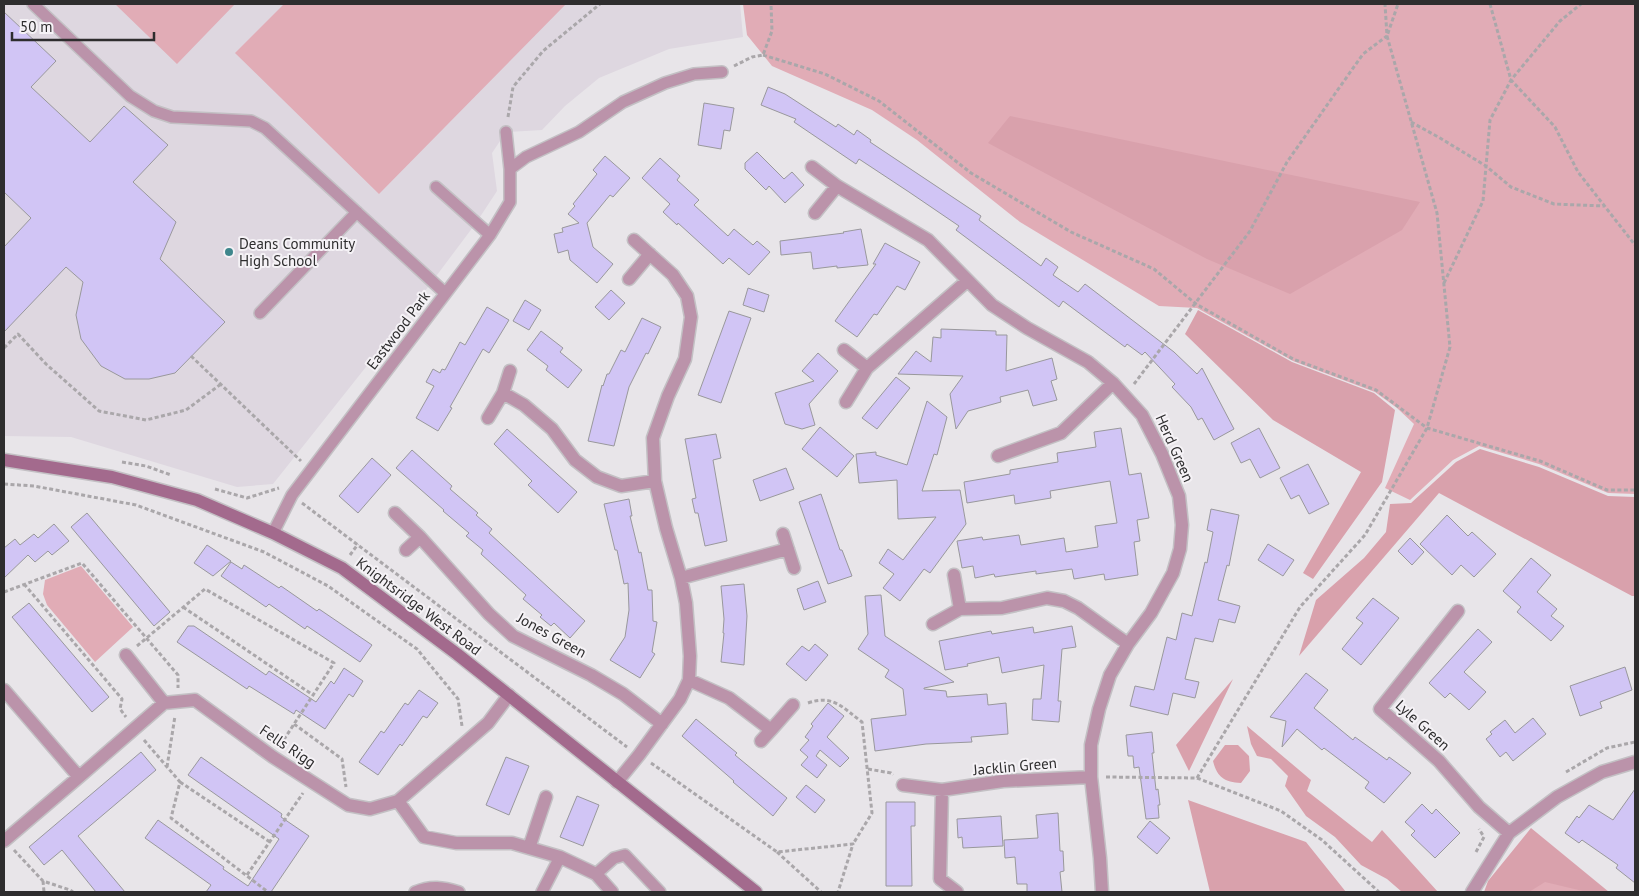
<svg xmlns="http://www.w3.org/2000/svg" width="1639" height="896" viewBox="0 0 1639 896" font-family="'PT Sans',sans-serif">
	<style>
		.built { fill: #ded7e0 }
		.green { fill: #e1acb6 }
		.forest { fill: #d9a1ac }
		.building { fill: #d1c5f5; stroke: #99989c }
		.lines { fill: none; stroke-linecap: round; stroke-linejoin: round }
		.lane-casing { stroke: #c3c0c4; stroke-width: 14 }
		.street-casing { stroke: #c3c0c4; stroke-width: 15 }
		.secondary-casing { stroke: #c3c0c4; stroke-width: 15 }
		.path { stroke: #aaa7aa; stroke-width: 3; stroke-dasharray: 4 2.5; stroke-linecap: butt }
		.lane { stroke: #bb93aa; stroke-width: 11 }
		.street { stroke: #bb93aa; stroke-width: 12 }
		.secondary { stroke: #a36a8d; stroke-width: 12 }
		.poi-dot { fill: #3e868c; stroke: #f5f2f6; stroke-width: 2 }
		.labels { text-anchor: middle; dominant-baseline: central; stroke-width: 4; stroke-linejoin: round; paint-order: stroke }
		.poi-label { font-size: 15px; fill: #2e2d2e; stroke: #f5f2f6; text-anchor: start }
		.street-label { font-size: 15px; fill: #2e2d2e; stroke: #f5f2f6 }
	</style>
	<rect width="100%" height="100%" fill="#e8e5e9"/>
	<path class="built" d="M4,4H740L743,37L669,49L599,78L565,106L542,130L506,132L492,153L497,191L476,223L404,319L273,484L237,487L71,437L4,436Z"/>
	<path class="green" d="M115,4H235L177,64Z
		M284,4H566L379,194L235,53Z
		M743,4H1635V494L1608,493L1539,464L1479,446L1453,460L1410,500L1385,488L1414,424L1397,408L1375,392L1293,361L1197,308L1159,306L1020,222L917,140L872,110L772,66L747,35Z
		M81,566L133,627L95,662L47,605L43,594L45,580Z
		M1542,845L1607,892H1518Z"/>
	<path class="forest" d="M1010,116L1420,202L1402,230L1290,294L1207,259L988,143Z
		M1198,310L1292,362L1374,393L1395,410L1382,482L1313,579L1303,573L1361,472L1273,420L1185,334Z
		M1480,449L1539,467L1608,496L1635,497V596H1632L1439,493L1299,656L1316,600L1364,558L1386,532L1390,504L1411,503L1456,462Z
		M1233,679L1189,771L1176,745Z
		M1247,726L1311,780L1307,791L1372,842L1382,830L1438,892H1402L1387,879L1361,865L1335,837L1306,816L1285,786L1288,776L1271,759L1257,756L1251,744Z
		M1225,745H1238L1249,756L1250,771L1241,783C1224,782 1217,777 1213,761Z
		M1188,800L1306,842L1346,892H1210Z
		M1531,828L1609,892H1587L1545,882L1529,892H1484L1488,881Z"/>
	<path class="building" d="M4,12L56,61L31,87L90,142L124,106L168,145L133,182L176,222L160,259L225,322L175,373L149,379H125L101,366L81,339L76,315L83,282L66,267L4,332V247L31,218L4,192Z
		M768,87L785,94L836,127L838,124L854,135L857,130L871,140L870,142L981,216L979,220L1041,266L1046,258L1058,267L1053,275L1078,292L1085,284L1174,352L1197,374L1202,368L1234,429L1214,440L1202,418L1198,420L1191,407L1172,387L1175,384L1145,352L1142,355L1127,344L1125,347L1063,301L1059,307L956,230L959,226L909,192L859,159L856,164L794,122L796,119L761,105Z
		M704,103L734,108L730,131L724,130L721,149L698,145Z
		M757,152L784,179L792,172L804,185L785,203L769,186L766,190L745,169V163Z
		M605,156L630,178L613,197L610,195L587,223L593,247L613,264L597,283L570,260L568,250L558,253L554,234L563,232L562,228L579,223L568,214L575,206L573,204L597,174L593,170Z
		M660,158L680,176L677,180L699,200L694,205L728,236L734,229L753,245L757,241L770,252L749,275L729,258L723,264L678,223L677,225L663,212L670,204L642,178Z
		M861,229L868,265L837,268V266L813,269L811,252L781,255L780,241L844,233L843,232Z
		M885,243L920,262L905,290L897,286L877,315L874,314L857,337L835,321L876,264H873Z
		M748,288L769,295L764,312L743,305Z
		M611,290L625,303L609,320L595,307Z
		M525,300L541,310L529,330L513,321Z
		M487,307L509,320L489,353L483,349L450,407L452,408L438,431L416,418L434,386L426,382L433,369L440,373L442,369L445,370L460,342L465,345Z
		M729,311L751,318L721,403L698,395Z
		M642,318L661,327L648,354L646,353L629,387L614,446L588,441L602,385L603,386L607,374H609L621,350L625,352Z
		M941,329L996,331V335H1007L1006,371L1052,358L1057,379L1051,381L1057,400L1033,406L1028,390L1000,397L1001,402L968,411L956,429L950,394L963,376L898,374L916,351L931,362L933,337L941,338Z
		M541,331L563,348L560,352L582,370L568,388L546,370L548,366L527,350Z
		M818,353L838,371L809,404L815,425L802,429L785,424L775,393L814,381L802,371Z
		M896,377L910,388L877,429L862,418Z
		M927,401L947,417L937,455L934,454L922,491L960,490L966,524L930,573L924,569L900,601L883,588L894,574L879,563L888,549L903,560L936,517L898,519L897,480L859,483L856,454L876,452V455L907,465Z
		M820,427L854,456L837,477L802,449Z
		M1121,428L1129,475L1141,473L1149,518L1137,520L1140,541L1134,542L1138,575L1105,580L1104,574L1074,579L1072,569L1036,574V571L995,577L994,574L975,578L973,566L962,568L957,541L982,537L983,540L1019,535L1021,545L1064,538L1066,552L1098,547L1095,526L1117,523L1110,481L1050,491L1051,498L1015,504L1014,495L967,503L964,482L1010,474V470L1058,462L1057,453L1096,447L1094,432Z
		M1259,428L1280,468L1260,478L1250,459L1241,463L1231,443Z
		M507,429L577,492L558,513L528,485L532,481L494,444Z
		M716,434L721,458L713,460L727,541L705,546L698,513H695L692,499L696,498L685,439Z
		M412,450L452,486L450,489L478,513L476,515L492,529L489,533L585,621L570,638L554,623L551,626L540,617L542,615L523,599L526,595L481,554L483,550L466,536L469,533L443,511L444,510L396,468Z
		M372,458L391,475L358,513L339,496Z
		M1308,464L1329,504L1309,514L1299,495L1291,499L1280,478Z
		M786,468L794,489L760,501L753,480Z
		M821,494L840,550H842L852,576L828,584L799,502Z
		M629,499L632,516H630L639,553L641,552L648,590H652L653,621L657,622L652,652L655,654L640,678L610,660L625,637L629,610L628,583L624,584L617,550H615L604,504Z
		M1211,509L1239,515L1229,566L1227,565L1218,600L1240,606L1235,623L1219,619L1213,642L1195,638L1185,679L1199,682L1195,698L1173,693L1168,715L1130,706L1135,686L1154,690L1167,637L1176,640L1182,613L1192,616L1205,562L1207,563L1213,532L1207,530Z
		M87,513L170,612L154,626L71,527Z
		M1447,515L1468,536L1472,532L1496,554L1474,577L1461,565L1452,575L1420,544Z
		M54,524L69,541L52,555L48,551L35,562L28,555L4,578V548L15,539L20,545L34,534L38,538Z
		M1410,538L1424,552L1412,565L1398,551Z
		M1268,544L1294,560L1283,576L1258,560Z
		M207,545L231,561L213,576L194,563Z
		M1531,558L1551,575L1537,592L1557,609L1551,616L1564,626L1551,641L1517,612L1521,607L1503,591Z
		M231,562L242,569L244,565L279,588L281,586L317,611L319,609L372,645L360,662L307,626L305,629L269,604L266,607L221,576Z
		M818,581L826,602L804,610L797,589Z
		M744,584L747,616L744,665L721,662L724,633H723L724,619L721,586Z
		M881,595L885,636L954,682L924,688V689L946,691L947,697L987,694L988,705L1006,703L1008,734L971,737L972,742L926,744L875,751L871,719L906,715L903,689L885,677L889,670L858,649L868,634L865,596Z
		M1373,598L1399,618L1361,665L1342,649L1363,623L1356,618Z
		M29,603L109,697L92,712L12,617Z
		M188,626H194L266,675L269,671L316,702L331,681L334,684L344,668L363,681L353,697L349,694L325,729L296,710L294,714L249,686L247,689L177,642Z
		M1072,626L1076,647L1062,649L1058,701H1061L1059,722L1032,720L1033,699H1041L1044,665L1002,673L999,657L967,664L968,666L945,670L939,641L991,631L992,634L1033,627L1034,633Z
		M1478,629L1492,642L1464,672L1486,692L1469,710L1450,693L1445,698L1429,683Z
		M815,644L828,655L806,681L786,664L802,646L809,651Z
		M1625,667L1632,690L1600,702L1602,708L1580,716L1570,686Z
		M1306,673L1328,690L1314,708L1353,740L1355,737L1387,760L1389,757L1411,773L1384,803L1365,788L1369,782L1324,748L1322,750L1297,729L1282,747L1286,721L1270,717Z
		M419,690L438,703L427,718L423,716L402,746L400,744L378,775L359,762L381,731L384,733L405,703L408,705Z
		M828,703L844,716L827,737L849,758L840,767L820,750L816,756L827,765L817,778L801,765L808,757L800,750L809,740L805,737L813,726L811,724Z
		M1533,718L1546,734L1513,761L1506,752L1500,757L1486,739L1492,734L1490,732L1505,720L1515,733Z
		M696,719L737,753L735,755L787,798L773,816L733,782L734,781L682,736Z
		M1152,732L1154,753H1152L1156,790L1158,789L1160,805H1158L1159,818L1146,819L1139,767L1134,768L1133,756H1128L1126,735Z
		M141,752L156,770L78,836L125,892H96L62,850L44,865L29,847Z
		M201,757L282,814L281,817L309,836L271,892H206L211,885L145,838L158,820L224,867L223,869L248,886L279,839L188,775Z
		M506,757L529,766L509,815L486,805Z
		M806,785L825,800L815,813L796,797Z
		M1635,789V883L1616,868L1618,865L1582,840L1579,843L1565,833L1577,816L1579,818L1589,805L1613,820Z
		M577,796L599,805L583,846L560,837Z
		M886,802H915V826H911L912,886H886Z
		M1422,804L1432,814L1436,809L1460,833L1435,858L1411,835L1415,831L1405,822Z
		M1058,813L1060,851H1063L1064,871L1060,872L1062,892H1027V884H1017L1015,857L1005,858L1004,840L1038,838L1036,815Z
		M1001,816L1003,846L963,848L962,837L958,838L957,819Z
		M1150,821L1170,838L1157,854L1137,837Z"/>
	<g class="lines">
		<defs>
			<path id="lane" d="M33,4L130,96L154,111L172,117L251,121L265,128L445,293
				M510,169L526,157L579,132L623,102L665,83L694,74L722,72
				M436,187L490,235
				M260,313L357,212
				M273,533L292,495L490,235L510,202V169L506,132
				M596,874L614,858L625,855L660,892
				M415,892C431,885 443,887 459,892
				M542,892L560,857"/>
			<path id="street" d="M812,167L837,186L928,240L992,305L1027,328L1088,362L1113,383L1142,415L1162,454L1179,496L1182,525L1180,549L1173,573L1151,613L1128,644L1110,675L1099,709L1091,745V777L1100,858L1102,892
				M815,213L837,186
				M629,279L650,254
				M844,350L867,368
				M503,393L524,405L552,429L575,460L597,477L621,486L655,481
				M846,402L867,368L967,281
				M488,418L503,393L510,371
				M998,456L1061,433L1113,383
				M395,513L420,537L489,614L513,636L591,675L623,694L662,724
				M783,534L794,568
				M406,550L420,537
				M954,575L960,609
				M681,578L788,549
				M1458,611L1380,709L1439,761L1479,807L1509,833
				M933,624L960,609L1002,608L1047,598L1064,601L1078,608L1128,644
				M126,655L164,703
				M689,680L729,698L771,730L793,705
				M4,690L79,777
				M761,741L771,730
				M617,782L639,755L680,699L689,680L690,656L686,603L681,578L666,528L655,481L653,438L668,396L685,359L691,317L687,296L673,275L634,240
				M903,785L942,790L1003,781L1091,777
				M942,790L940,879L957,892
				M398,801L424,837L456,843H512L560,857L596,874L612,892
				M4,841L79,777L164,703L195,700L273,757L348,805L370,809L398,801L488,723L509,695
				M529,848L546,797
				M1472,892L1509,833L1557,797L1602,772L1635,762"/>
			<path id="secondary" d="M4,460L112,477L197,500L273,533L342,568L457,654L756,892"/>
		</defs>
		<use href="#lane" class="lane-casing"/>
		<use href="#street" class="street-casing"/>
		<use href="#secondary" class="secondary-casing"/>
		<path class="path" d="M1490,4L1511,80L1555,127L1578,172L1635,245
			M763,55L825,74L879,101L971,173L1071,232L1154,269L1196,304L1293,359L1376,390L1427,428L1540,461L1607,490H1635
			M734,66L752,57L763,55L772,31L771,4
			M508,117L513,87L543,51L600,4
			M1411,122L1440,138L1486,166L1511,187L1554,204L1604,206
			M1444,283L1483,201L1490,120L1511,80L1560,21L1581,4
			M4,348L18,334L46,364L99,411L146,420L186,410L221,384
			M191,356L301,461
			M1134,384L1250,231L1287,162L1363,54L1387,36L1385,4
			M122,462L146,466L171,475
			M4,484L34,486L136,505L264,552L328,586L417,649L458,699L462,726
			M215,489L247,498L279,488
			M302,503L627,747
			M350,555L358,544
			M24,584L122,699L120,709L126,717
			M4,592L82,563L178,675V688
			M183,607L313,695
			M137,646L205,589L334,663L281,744
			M808,703C833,694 843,708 862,722L872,813L853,844
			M294,724L342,759L346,787
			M144,740L180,782L171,818L268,892
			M651,763L777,852L853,844L838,892
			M167,767L175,716
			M868,769L891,773L893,775
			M1566,772L1607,748L1635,742
			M1106,777L1197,778L1281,811L1322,840L1379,892
			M1197,778L1300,607L1365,535L1427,428L1450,347L1437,213L1387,36L1398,4
			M180,782L270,842
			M14,850L43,881L70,890L73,892
			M777,852L821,892
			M1476,852L1484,837L1479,829
			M247,875L303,793
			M43,881L44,892"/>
		<use href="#lane" class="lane"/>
		<use href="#street" class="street"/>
		<use href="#secondary" class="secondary"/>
	</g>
	<circle class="poi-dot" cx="229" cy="252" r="5"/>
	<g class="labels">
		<g class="poi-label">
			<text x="239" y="243">Deans Community<tspan x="239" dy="17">High School</tspan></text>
		</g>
		<g class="street-label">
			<text transform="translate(398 330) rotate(-53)">Eastwood Park</text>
			<text transform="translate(1175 448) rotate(66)">Herd Green</text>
			<text transform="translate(419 606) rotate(37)">Knightsridge West Road</text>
			<text transform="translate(552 635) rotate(29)">Jones Green</text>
			<text transform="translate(1423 725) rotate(42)">Lyle Green</text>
			<text transform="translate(288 746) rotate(34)">Fells Rigg</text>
			<text transform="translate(1015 766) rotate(-5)">Jacklin Green</text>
		</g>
	</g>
	<rect width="1639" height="896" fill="none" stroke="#2e2d2e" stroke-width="10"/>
	<path d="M12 32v8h142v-8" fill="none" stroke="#2e2d2e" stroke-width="2.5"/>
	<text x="20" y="32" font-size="15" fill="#2e2d2e" stroke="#f5f2f6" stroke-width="4" paint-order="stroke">50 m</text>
</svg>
